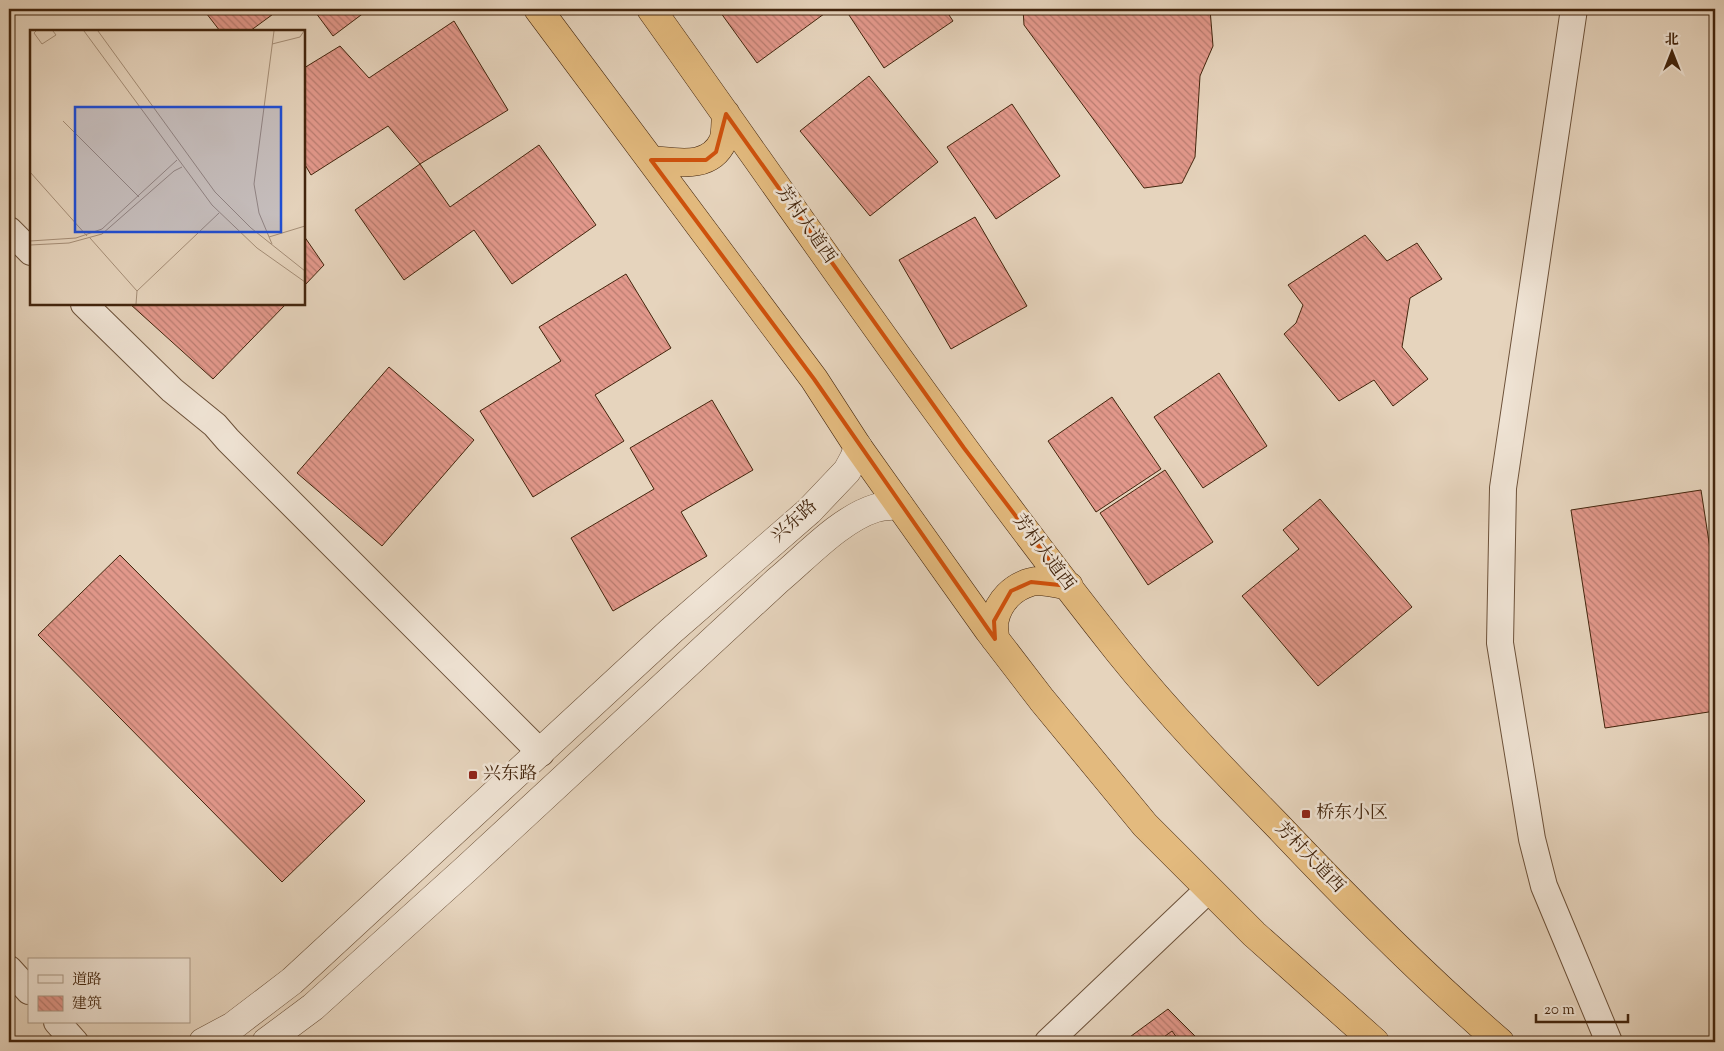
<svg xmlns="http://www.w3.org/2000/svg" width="1724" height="1051" viewBox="0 0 1724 1051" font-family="'Sorts Mill Goudy','Noto Serif SC',serif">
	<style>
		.building { fill: url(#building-back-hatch); stroke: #43250d }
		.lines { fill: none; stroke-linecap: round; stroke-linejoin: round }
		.minor-casing { stroke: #6c5139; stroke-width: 28 }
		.tertiary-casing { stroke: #6c5139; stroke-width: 29 }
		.trunk-casing { stroke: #43250d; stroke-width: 29 }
		.minor { stroke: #efe3d4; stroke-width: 26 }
		.tertiary { stroke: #efe3d4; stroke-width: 28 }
		.trunk { stroke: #e3ba7e; stroke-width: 28 }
		.marked { fill: none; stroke: #cf510c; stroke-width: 4; stroke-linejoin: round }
		.poi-dot { fill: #8f2418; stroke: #efe3d4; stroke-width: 2 }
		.labels { text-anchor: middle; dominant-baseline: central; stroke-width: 5; stroke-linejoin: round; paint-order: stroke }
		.street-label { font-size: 18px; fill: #43250d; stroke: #efe3d4 }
		.poi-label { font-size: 18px; fill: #43250d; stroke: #efe3d4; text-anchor: start }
		.inset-road { fill: none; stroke: #a58e77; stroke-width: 1 }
		.view { fill: #1d4ed8; fill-opacity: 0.15; stroke: #1d4ed8; stroke-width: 2.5 }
		.inset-edge { fill: none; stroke: #43250d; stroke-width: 2.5 }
	</style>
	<defs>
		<pattern id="building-back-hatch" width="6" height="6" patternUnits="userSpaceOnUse" patternTransform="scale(1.25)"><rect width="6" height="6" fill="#e2988b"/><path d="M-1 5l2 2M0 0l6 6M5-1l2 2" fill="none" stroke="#b97c70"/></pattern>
	</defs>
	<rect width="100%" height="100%" fill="#e6d4bd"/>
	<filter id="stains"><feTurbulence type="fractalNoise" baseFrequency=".004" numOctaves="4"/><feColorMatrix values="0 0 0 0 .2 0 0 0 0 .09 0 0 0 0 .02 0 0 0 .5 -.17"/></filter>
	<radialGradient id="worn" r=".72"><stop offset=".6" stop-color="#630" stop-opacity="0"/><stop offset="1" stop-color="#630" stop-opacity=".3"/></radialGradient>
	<path class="building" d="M203,9H280L250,31H220Z
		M313,9H369L333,36Z
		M718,9H827L828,11L757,63Z
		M845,9H945L953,21L884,68Z
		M1023,9H1210L1213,46L1200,76L1195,157L1182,183L1144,188L1024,25Z
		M454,21L508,110L420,164L388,126L311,175L304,163V68L340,46L369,78Z
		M869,76L938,162L870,216L800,131Z
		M1012,104L1060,176L996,219L947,147Z
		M539,145L596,225L512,284L474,230L404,280L355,210L420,164L450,207Z
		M975,217L1027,306L951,349L899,260Z
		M1365,235L1387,261L1417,243L1442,279L1410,298L1402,347L1428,379L1393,406L1374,380L1339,401L1284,334L1296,323L1303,305L1288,285Z
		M304,236L324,265L304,286Z
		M626,274L671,348L595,395L624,441L533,497L480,411L561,361L539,327Z
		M130,304H286L213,379Z
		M389,367L474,440L382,546L297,473Z
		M1219,373L1267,446L1203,488L1154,417Z
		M1112,397L1161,469L1096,512L1048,441Z
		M712,400L753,470L681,512L707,556L613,611L571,538L654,489L630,448Z
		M1165,470L1213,542L1148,585L1100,513Z
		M1701,490L1715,581V711L1605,728L1571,510Z
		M1320,499L1412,607L1318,686L1242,596L1299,549L1283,530Z
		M120,555L365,801L282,882L38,635Z
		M1168,1009L1201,1042H1123Z
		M1172,1031L1180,1042H1157Z"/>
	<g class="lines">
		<defs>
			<path id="minor" d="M1574,9L1503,488L1500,643L1532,839L1544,886L1609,1042
				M9,230L31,252
				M84,304L172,390L215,425L228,440L541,753
				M9,969L29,991
				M57,1022L75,1042
				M1048,1042L1209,889"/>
			<path id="tertiary" d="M203,1042L233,1026L292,981L671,631L809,511L847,471L854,458L858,447
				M266,1042L313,1007L466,869L777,581C806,557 840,519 876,508C883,506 892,506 899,505"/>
			<path id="trunk" d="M538,9L814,379L858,447L989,631L1042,700L1145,825L1254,934L1375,1042
				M651,9C805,225 954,444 1119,652C1168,713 1223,770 1278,826C1349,901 1422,975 1500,1042
				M651,160C677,162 710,170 723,141C726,133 725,122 726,114
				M995,639C995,633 993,625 995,619C999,601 1013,587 1031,582C1043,579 1057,584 1069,586"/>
		</defs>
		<use href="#minor" class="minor-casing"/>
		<use href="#tertiary" class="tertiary-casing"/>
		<use href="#trunk" class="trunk-casing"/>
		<use href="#minor" class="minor"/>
		<use href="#tertiary" class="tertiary"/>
		<use href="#trunk" class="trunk"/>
	</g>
	<path class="marked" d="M726,114L964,448L1069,586L1031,582L1011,591L994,621L995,639L814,379L651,160H706L716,152Z"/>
	<g class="poi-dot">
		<rect x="468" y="770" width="10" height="10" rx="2.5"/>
		<rect x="1301" y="809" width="10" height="10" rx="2.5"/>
	</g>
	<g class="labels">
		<g class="street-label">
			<text transform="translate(805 225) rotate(55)">芳村大道西</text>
			<text transform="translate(795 522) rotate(-42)">兴东路</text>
			<text transform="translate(1043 553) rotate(53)">芳村大道西</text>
			<text transform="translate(1309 858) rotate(46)">芳村大道西</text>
		</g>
		<g class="poi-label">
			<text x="483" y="775">兴东路</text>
			<text x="1316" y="814">桥东小区</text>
		</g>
	</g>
	<g transform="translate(30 30)">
		<rect width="275" height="275" fill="#e6d4bd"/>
		<path class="inset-road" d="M6,1L4,3L12,14L26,5L23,1M54,1L182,175L227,218L275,252M68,1L185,162L221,198L275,241M242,14L270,7L274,1M33,91L109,167M0,142L57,206M239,207L275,196M60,208L107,261M0,211L46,208L72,199L147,130M242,214L229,183L224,154L244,1M0,215L39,213L72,204L144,141L152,137M106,274L107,261L189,183"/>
		<path class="view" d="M45,77H251V202H45Z"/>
		<rect width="275" height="275" class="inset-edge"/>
	</g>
	<rect width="1724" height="1051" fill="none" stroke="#e6d4bd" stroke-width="30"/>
	<rect x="10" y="10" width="1704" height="1031" fill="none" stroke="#43250d" stroke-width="2.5"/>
	<rect x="15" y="15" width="1694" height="1021" fill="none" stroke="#43250d"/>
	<rect x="28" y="958" width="162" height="65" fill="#efe3d4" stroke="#aa9784"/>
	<rect x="38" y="975" width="25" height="8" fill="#efe3d4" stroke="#aa9784"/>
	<text x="72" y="984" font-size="15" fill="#43250d">道路</text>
	<rect x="38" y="996" width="25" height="15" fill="url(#building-back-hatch)" stroke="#aa9784"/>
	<text x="72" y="1008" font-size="15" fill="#43250d">建筑</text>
	<g transform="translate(1672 52)" stroke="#efe3d4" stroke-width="4" paint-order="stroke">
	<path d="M0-4L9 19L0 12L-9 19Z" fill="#43250d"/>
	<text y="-8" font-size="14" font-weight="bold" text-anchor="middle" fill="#43250d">北</text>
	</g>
	<path d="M1536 1014v8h92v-8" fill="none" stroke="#43250d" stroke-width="2.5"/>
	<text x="1544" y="1014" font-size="15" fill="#43250d" stroke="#efe3d4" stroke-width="4" paint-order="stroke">20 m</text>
	<rect width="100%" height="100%" filter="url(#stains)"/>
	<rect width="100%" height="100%" fill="url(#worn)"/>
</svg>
